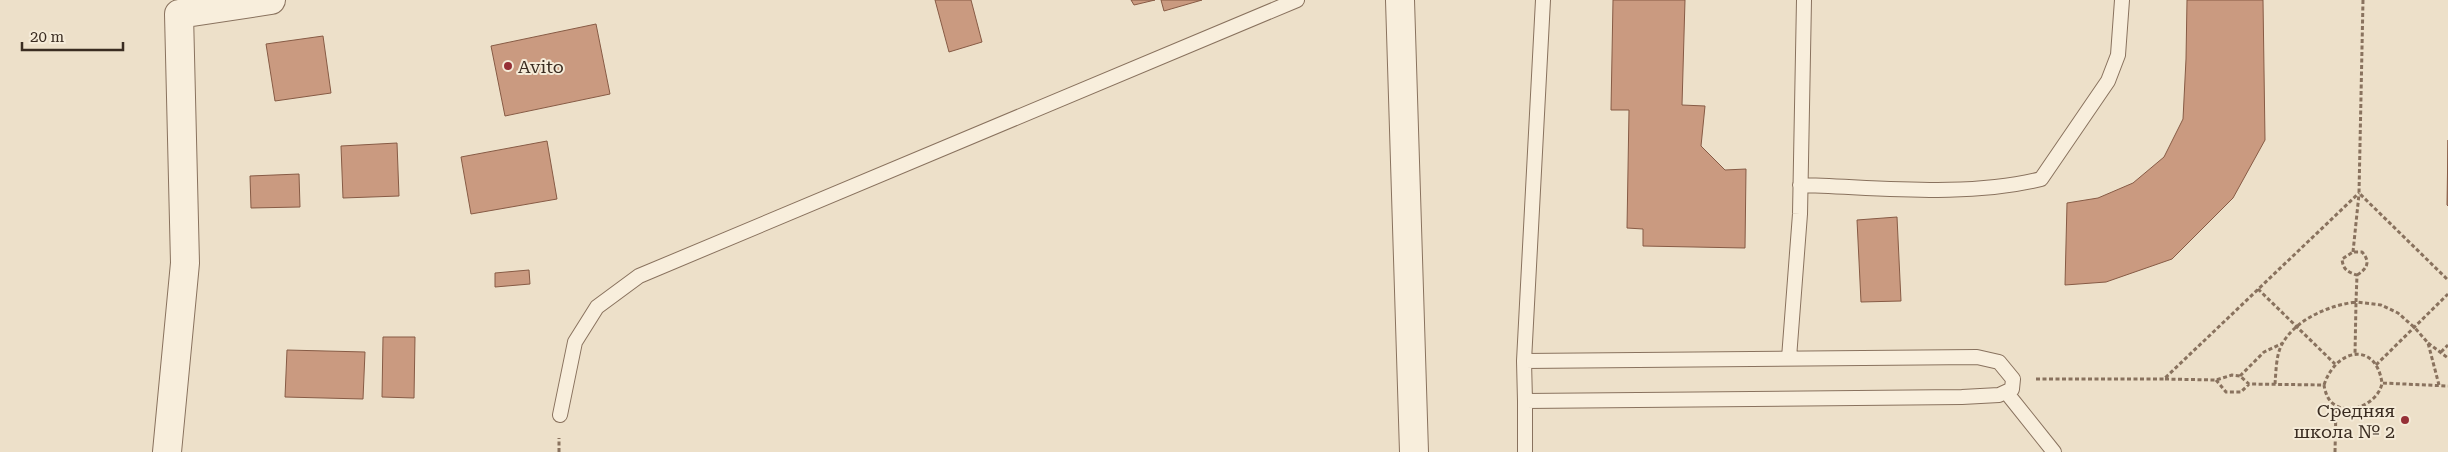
<svg xmlns="http://www.w3.org/2000/svg" width="2448" height="452" viewBox="0 0 2448 452" font-family="'Roboto Serif',serif">
	<style>
		.building { fill: #ca9a80; stroke: #875b45 }
		.lines { fill: none; stroke-linecap: round; stroke-linejoin: round }
		.lane-casing { stroke: #89725e; stroke-width: 16 }
		.street-casing { stroke: #89725e; stroke-width: 30 }
		.path { stroke: #89725e; stroke-width: 3; stroke-dasharray: 4 2.5; stroke-linecap: butt }
		.lane { stroke: #f8eedc; stroke-width: 14 }
		.street { stroke: #f8eedc; stroke-width: 28 }
		.poi-dot { fill: #963036; stroke: #f5ebd8; stroke-width: 2 }
		.labels { text-anchor: middle; dominant-baseline: central; stroke-width: 4; stroke-linejoin: round; paint-order: stroke }
		.poi-label { font-size: 18px; fill: #3a2c21; stroke: #f5ebd8; text-anchor: start }
	</style>
	<rect width="100%" height="100%" fill="#ede0c9"/>
	<path class="building" d="M935,0H971L982,42L949,52Z
		M1131,0H1155L1134,5Z
		M1161,0H1202L1164,11Z
		M1613,0H1685L1682,105L1705,106L1701,146L1725,170L1746,169L1745,248L1643,246V229L1627,228L1629,110H1611Z
		M2187,0H2263L2265,140L2233,198L2172,259L2106,282L2065,285L2067,203L2098,198L2133,183L2164,157L2183,119L2186,59Z
		M596,24L610,94L505,116L491,46Z
		M323,36L331,93L275,101L266,44Z
		M2448,140V206L2447,205Z
		M547,141L557,199L471,214L461,157Z
		M397,143L399,196L343,198L341,146Z
		M299,174L300,207L251,208L250,176Z
		M1897,217L1901,301L1861,302L1857,220Z
		M529,270L530,284L495,287V273Z
		M383,337H415L414,398L382,397Z
		M287,350L365,352L363,399L285,397Z"/>
	<g class="lines">
		<defs>
			<path id="lane" d="M1800,185C1877,187 1966,198 2041,179L2108,81L2118,55L2122,0
				M1789,358L1800,214L1804,0
				M1524,361L1543,0
				M2006,392L2054,452
				M560,415L575,342L597,307L639,276L1297,0
				M1525,452V401L1962,397L1999,395L2012,389L2013,379L1999,362L1977,357L1524,361L1525,401"/>
			<path id="street" d="M1400,0L1414,452
				M167,452L185,263L179,14L271,0"/>
		</defs>
		<use href="#lane" class="lane-casing"/>
		<use href="#street" class="street-casing"/>
		<path class="path" d="M2363,0L2359,193L2448,280
			M2353,252L2359,194
			M2357,275C2367,269 2371,262 2362,252H2353L2342,259C2343,269 2347,272 2357,275L2356,302L2381,305L2398,313L2415,328L2428,343L2439,385
			M2258,289L2335,364
			M2428,343L2448,358
			M2441,352L2448,345
			M2376,365L2448,294
			M2240,376L2264,352L2283,343
			M2036,379H2164L2359,193
			M2165,379L2216,380L2232,375L2240,376L2249,384L2324,385C2325,392 2328,401 2335,405C2351,416 2379,402 2382,383L2448,386
			M2216,380L2226,392H2241L2249,384
			M2275,384C2276,372 2276,357 2281,346C2294,320 2329,305 2356,302L2355,354
			M2324,385C2336,348 2376,341 2382,383
			M559,452V438
			M2335,452L2336,406"/>
		<use href="#lane" class="lane"/>
		<use href="#street" class="street"/>
	</g>
	<g class="poi-dot">
		<circle cx="508" cy="66" r="5"/>
		<circle cx="2405" cy="420" r="5"/>
	</g>
	<g class="labels">
		<g class="poi-label">
			<text x="518" y="66">Avito</text>
			<text x="2395" y="410" text-anchor="end">Средняя<tspan x="2395" dy="21">школа № 2</tspan></text>
		</g>
	</g>
	<path d="M22 42v8h101v-8" fill="none" stroke="#3a2c21" stroke-width="2.5"/>
	<text x="30" y="42" font-size="15" fill="#3a2c21" stroke="#f5ebd8" stroke-width="4" paint-order="stroke">20 m</text>
</svg>
